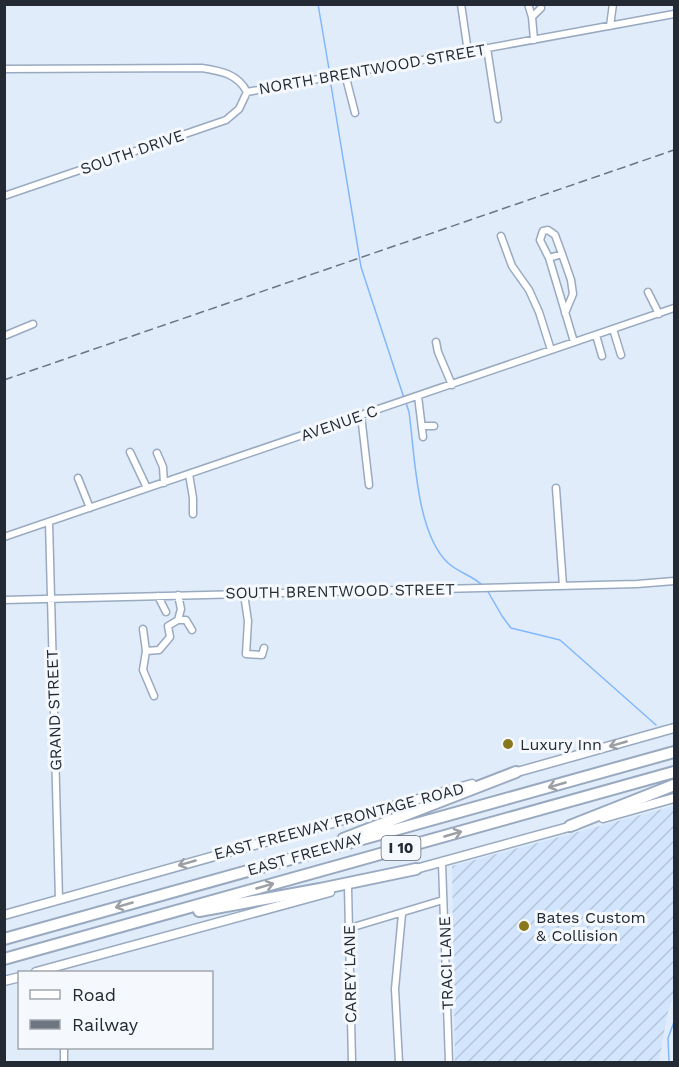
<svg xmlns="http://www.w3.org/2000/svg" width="679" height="1067" viewBox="0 0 679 1067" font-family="'Work Sans',sans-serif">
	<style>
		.industrial { fill: url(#industrial-furrows) }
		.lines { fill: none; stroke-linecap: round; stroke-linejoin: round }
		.stream { stroke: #81b7fc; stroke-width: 1.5 }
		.street-casing { stroke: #99aac0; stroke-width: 9 }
		.secondary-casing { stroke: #99aac0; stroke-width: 11 }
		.highway-casing { stroke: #99aac0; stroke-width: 14 }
		.street { stroke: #fff; stroke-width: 6 }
		.secondary { stroke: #fff; stroke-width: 8 }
		.highway { stroke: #fff; stroke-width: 10 }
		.rail { stroke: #6c7580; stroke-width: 1.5; stroke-dasharray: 9 4.5; stroke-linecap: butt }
		.oneway { stroke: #9c9fa3 }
		.poi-dot { fill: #89771b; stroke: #f5f9fe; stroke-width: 2 }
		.labels { text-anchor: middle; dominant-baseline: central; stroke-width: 6; stroke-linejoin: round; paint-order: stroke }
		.shield { fill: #f5f9fe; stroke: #626870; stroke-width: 1.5 }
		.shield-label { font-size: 15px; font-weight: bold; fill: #232a33 }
		.street-label { font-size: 16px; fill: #232a33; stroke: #f5f9fe }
		.poi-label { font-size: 16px; fill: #232a33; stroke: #f5f9fe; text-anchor: start }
	</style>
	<defs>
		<pattern id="industrial-furrows" width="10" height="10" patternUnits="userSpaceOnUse" patternTransform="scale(1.5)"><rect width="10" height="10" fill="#d2e5fd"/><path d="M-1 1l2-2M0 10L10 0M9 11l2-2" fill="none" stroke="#b4c5d9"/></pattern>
	</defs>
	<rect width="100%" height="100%" fill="#e1ecfb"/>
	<path class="industrial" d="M674,806V995L667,1015L659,1062H455L452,866Z"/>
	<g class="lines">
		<path class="stream" d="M318,4L330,75
			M330,79L361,267L404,398
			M406,403L409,412C415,455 416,533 448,563C459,573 474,576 483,586
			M487,590L502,616L511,628L560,640L656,725
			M669,1062L668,1038L674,1022"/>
		<defs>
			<path id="street" d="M461,4L468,52
				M528,4L532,17
				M610,26L613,4
				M534,40L532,17L541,8
				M487,48L498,119
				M4,69L202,68C221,71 238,74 247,92L674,14
				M345,74L355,113
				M4,196L226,120L239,109L247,92
				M501,236L512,266L529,290L539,312L551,350
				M549,258L540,240L543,231L548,230L555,235L562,254
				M648,292L659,314
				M565,313L573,294L571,280L562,254L549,258L574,342
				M613,329L621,355
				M596,335L602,356
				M4,336L33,324
				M436,342L438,352L452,385
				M418,396L423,437
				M361,415L369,485
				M422,426H434
				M130,452L147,488
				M157,453L163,467L164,483
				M189,474L193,498V514
				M78,478L90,508
				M556,488L563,586
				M49,522L59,899
				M4,537L674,308
				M244,594L248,621L246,654L262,655L264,648
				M178,595L181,609L178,620
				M158,596L166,612
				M4,600L637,584L674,581
				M143,629L146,651L143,670L154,696
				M146,651L159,650L170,637L168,626L178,620H186L192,630
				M442,863L449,1062
				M348,887L352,1062
				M350,928L443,900
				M64,1048V1062
				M399,1062L395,989L402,914"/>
			<path id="secondary" d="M510,774L674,728
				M603,818L674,798
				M412,870L576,825
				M4,915L472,784
				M36,972L330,892
				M4,981L20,977"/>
			<path id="highway" d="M570,826L674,785
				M343,839L516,772
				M199,911L320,889L416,869
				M4,939L674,752
				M4,959L674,772"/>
		</defs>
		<use href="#street" class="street-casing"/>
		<use href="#secondary" class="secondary-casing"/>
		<use href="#highway" class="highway-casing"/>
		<use href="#street" class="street"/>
		<use href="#secondary" class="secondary"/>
		<use href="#highway" class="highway"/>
		<path class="rail" d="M4,380L674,150"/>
	</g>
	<defs><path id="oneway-shaft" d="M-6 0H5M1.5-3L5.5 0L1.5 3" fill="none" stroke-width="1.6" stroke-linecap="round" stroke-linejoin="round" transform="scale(1.5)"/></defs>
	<g class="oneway">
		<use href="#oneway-shaft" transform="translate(618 744) rotate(164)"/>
		<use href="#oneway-shaft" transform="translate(557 785) rotate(164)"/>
		<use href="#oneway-shaft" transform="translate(453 834) rotate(-16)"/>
		<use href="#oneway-shaft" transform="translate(187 863) rotate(164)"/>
		<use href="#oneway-shaft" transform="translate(265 886) rotate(-16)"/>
		<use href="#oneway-shaft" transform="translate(124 905) rotate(164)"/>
	</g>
	<g class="poi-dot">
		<circle cx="508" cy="744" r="6"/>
		<circle cx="524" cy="926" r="6"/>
	</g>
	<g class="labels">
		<rect class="shield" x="381.5" y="836" width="39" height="24" rx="4.5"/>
		<g class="shield-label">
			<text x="401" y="848">I 10</text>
		</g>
		<g class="street-label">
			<text transform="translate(372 69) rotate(-10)">NORTH BRENTWOOD STREET</text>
			<text transform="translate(132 152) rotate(-19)">SOUTH DRIVE</text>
			<text transform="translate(339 423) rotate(-19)">AVENUE C</text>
			<text transform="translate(340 591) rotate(-1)">SOUTH BRENTWOOD STREET</text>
			<text transform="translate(54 710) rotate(-92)">GRAND STREET</text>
			<text transform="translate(339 821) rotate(-15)">EAST FREEWAY FRONTAGE ROAD</text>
			<text transform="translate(305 854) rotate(-16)">EAST FREEWAY</text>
			<text transform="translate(446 963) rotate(-92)">TRACI LANE</text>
			<text transform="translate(350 974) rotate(-91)">CAREY LANE</text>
		</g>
		<g class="poi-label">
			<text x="520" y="744">Luxury Inn</text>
			<text x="536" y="917">Bates Custom<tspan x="536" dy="18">&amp; Collision</tspan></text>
		</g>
	</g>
	<rect width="679" height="1067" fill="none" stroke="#232a33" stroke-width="12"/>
	<rect x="18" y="971" width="195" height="78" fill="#f5f9fe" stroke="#a1a6ad" stroke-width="1.5"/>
	<rect x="30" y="990" width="30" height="9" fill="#ffffff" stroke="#a1a6ad" stroke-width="1.5"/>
	<text x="72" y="1001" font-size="18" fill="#232a33">Road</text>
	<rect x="30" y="1020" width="30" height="9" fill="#6c7580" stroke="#a1a6ad" stroke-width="1.5"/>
	<text x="72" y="1031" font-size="18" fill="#232a33">Railway</text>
</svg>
